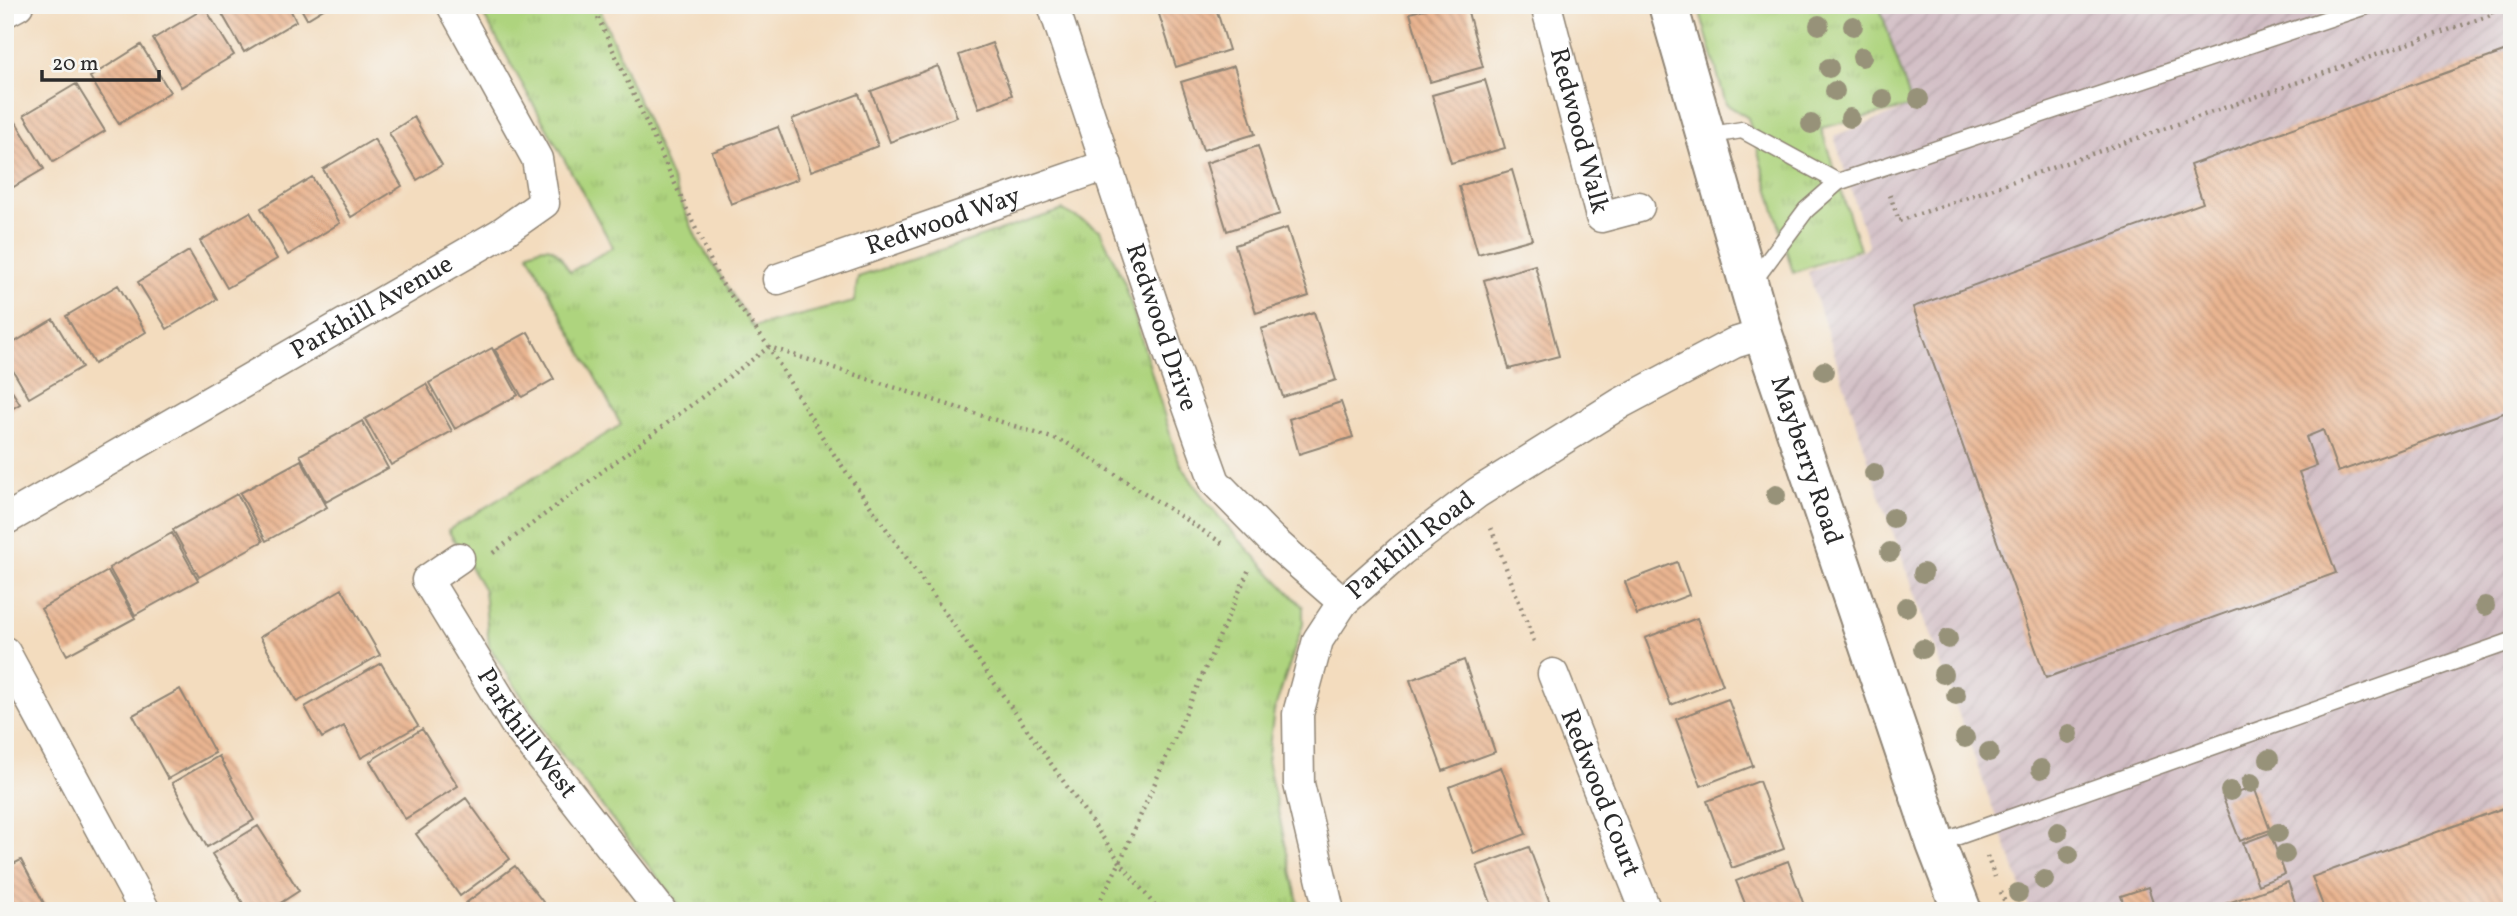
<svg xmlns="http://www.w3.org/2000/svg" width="2517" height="916" viewBox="0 0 2517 916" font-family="Vollkorn,serif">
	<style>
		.industrial { fill: url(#industrial-furrows) }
		.grass { fill: url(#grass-tufts); stroke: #6c8054; stroke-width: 2 }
		.building { fill: url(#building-back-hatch) }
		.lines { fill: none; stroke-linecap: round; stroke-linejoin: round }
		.lane-casing { stroke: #8f8474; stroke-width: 19 }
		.street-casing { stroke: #8f8474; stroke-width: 33 }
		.secondary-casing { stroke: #8f8474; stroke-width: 42 }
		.path { stroke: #8f8474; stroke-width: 4.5; stroke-dasharray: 2 5; stroke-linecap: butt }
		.lane { stroke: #fff; stroke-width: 16 }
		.street { stroke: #fff; stroke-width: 30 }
		.secondary { stroke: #fff; stroke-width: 38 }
		.tree { fill: #979279 }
		.labels { text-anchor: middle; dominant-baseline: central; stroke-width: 5; stroke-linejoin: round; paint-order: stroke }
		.street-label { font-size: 26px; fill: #2b2b2b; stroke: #f6f6f2 }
	</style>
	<defs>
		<pattern id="industrial-furrows" width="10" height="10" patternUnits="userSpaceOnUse" patternTransform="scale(1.75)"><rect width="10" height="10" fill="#d2bec5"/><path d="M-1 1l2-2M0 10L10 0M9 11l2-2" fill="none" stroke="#b4a3a9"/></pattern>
		<pattern id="grass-tufts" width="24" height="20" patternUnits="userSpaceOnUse" patternTransform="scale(1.75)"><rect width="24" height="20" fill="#aed47e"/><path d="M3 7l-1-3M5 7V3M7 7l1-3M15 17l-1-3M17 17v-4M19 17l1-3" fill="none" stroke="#96b66d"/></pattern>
		<pattern id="building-back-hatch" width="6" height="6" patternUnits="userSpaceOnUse" patternTransform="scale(1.75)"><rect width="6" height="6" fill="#eab591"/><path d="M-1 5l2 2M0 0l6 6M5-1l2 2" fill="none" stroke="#be9377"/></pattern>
	</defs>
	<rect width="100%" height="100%" fill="#f6f6f2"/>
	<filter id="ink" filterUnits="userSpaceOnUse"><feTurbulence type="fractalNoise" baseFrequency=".0143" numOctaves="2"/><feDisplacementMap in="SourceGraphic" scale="14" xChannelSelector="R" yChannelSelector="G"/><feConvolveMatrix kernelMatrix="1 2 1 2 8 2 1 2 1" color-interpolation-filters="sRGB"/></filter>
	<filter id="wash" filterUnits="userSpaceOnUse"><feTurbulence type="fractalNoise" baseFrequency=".00686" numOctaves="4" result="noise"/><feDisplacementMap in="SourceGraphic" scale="28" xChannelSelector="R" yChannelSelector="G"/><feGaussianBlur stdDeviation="1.57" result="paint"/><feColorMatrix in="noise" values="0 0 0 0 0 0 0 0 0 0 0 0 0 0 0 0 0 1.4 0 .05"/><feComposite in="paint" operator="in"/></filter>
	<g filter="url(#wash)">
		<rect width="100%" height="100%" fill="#f3dcbe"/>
		<path class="industrial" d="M1879,5H2512V911H2030L1882,502L1808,272L1869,247L1834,136L1912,106Z"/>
		<path class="grass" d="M478,5H598L697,239L753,327L854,302L858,277L1063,210L1100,230L1125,284L1176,454C1201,506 1262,563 1303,607V624L1274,711L1267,761L1300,911H684L551,741L489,646L484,590L448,530L621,425L528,253C554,239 557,252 570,272L613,247Z
			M1698,5H1879L1912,106L1821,128L1860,249L1793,273L1748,118L1726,104Z"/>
		<g id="blocks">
			<path class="building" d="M217,5H288L296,21L244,52Z
				M299,5H330L307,19Z
				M1156,5H1215L1229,50L1176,67Z
				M1438,5H1466L1483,67L1430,82L1410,13Z
				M205,8L234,55L181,87L153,39Z
				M992,43L1012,95L979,108L959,55Z
				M141,45L170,92L119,124L90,77Z
				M2512,49V410L2338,472L2323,430L2306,437L2316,466L2299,472L2336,573L2046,678L1913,307L2203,203L2190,165Z
				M938,66L957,117L890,142L871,91Z
				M1234,66L1255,134L1203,150L1181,82Z
				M1485,80L1505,148L1451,163L1432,95Z
				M76,84L105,131L53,162L24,115Z
				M859,94L878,146L811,171L792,119Z
				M414,117L442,165L417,180L389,133Z
				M16,122L44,169L5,192V129Z
				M778,127L798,179L731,204L712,152Z
				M374,139L402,186L351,217L323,169Z
				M1258,146L1280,214L1227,231L1206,163Z
				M1512,170L1532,239L1478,254L1459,186Z
				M312,177L340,223L288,255L261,208Z
				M250,212L277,259L227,288L200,241Z
				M1287,228L1309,296L1256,313L1235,245Z
				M189,251L217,299L167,329L138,282Z
				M1535,265L1559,356L1509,369L1484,280Z
				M118,285L146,332L94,364L66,316Z
				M1314,312L1336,380L1283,397L1261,329Z
				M53,319L82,367L29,398L5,357V348Z
				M528,332L554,379L522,397L495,350Z
				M492,348L518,395L455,429L429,383Z
				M5,380L20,404L5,413Z
				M426,384L452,431L391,465L365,419Z
				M1341,402L1353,437L1299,454L1289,419Z
				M362,421L388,468L326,502L300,455Z
				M301,460L327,507L266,541L240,493Z
				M237,494L263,541L199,577L173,530Z
				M172,533L198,580L135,615L109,568Z
				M1677,562L1689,595L1637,615L1625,582Z
				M108,571L135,618L67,655L41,609Z
				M342,589L380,655L297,702L260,637Z
				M1697,618L1723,685L1671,705L1645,638Z
				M1464,660L1495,752L1443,771L1410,680Z
				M381,663L418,726L361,758L344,726L322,738L305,707Z
				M180,689L215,753L168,779L133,715Z
				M1728,699L1753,766L1701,786L1676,719Z
				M422,729L458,786L405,819L370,761Z
				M219,756L254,820L207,847L172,783Z
				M1501,767L1526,834L1474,854L1449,787Z
				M1759,781L1784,849L1732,868L1707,801Z
				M2254,787L2270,830L2240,841L2223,798Z
				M466,798L510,859L460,896L416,834Z
				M2512,805V911H2325L2312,877Z
				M258,826L299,891L268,911H248L212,854Z
				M2270,833L2285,874L2258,885L2243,843Z
				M1529,847L1553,911H1494L1477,866Z
				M21,860L48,911H5V868Z
				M1788,861L1806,911H1748L1736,881Z
				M515,866L550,911H472L466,903Z
				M2288,882L2298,911H2209L2208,910Z
				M2148,887L2156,911H2126L2121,896Z"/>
		</g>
	</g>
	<g filter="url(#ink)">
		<use href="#blocks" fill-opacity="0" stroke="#8f8474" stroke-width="2"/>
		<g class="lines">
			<defs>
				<path id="lane" d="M1706,136L1742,130L1838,182
					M1751,284L1806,210L1838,182L2369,5
					M1936,844L2512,641"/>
				<g id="street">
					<path id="s1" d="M1053,5L1171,359L1215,482L1272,540L1343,602"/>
					<path id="s2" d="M1546,5L1601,217L1639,207"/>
					<path d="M5,12L18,5"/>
					<path id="s3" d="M778,279L1107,165"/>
					<path id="s4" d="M5,520L500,234L544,203L537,159L452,5"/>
					<path id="s5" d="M459,558L427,580L514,722L661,911"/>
					<path d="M5,652L145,911"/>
					<path id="s6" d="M1553,674L1646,911"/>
					<path id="s7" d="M1329,911L1299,784L1298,714L1318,640L1343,602L1401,551L1477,493L1621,403L1734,343L1763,334"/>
				</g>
				<g id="secondary">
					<path id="s8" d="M1668,5L1763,334L1936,844L1962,911"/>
				</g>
			</defs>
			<use href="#lane" class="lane-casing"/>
			<use href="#street" class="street-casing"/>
			<use href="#secondary" class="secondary-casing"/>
			<path class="path" d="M592,5L720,281L769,347L826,443L1120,862L1159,911
				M1890,195L1899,221L2494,14L2490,5
				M1491,528L1535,644
				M493,553L769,347L1067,443L1225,545
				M1987,856L1995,877
				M2001,892L2008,911
				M1095,911L1120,862L1250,567"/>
			<use href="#lane" class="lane"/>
			<use href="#street" class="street"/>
			<use href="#secondary" class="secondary"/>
		</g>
		<g class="tree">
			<circle cx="1819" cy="25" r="10"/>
			<circle cx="1853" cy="26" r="10"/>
			<circle cx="1862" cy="57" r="10"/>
			<circle cx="1829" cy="68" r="10"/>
			<circle cx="1835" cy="91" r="10"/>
			<circle cx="1883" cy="99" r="10"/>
			<circle cx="1919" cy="99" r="10"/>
			<circle cx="1850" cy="118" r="10"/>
			<circle cx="1811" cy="124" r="10"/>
			<circle cx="1824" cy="371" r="10"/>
			<circle cx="1874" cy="473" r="10"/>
			<circle cx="1776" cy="495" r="10"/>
			<circle cx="1893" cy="518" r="10"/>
			<circle cx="1890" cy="552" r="10"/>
			<circle cx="1923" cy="573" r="10"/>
			<circle cx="2485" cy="606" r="10"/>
			<circle cx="1906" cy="607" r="10"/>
			<circle cx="1948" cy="639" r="10"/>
			<circle cx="1923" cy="649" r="10"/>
			<circle cx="1943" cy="674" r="10"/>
			<circle cx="1956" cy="695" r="10"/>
			<circle cx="2069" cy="734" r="10"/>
			<circle cx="1965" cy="738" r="10"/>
			<circle cx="1989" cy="752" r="10"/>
			<circle cx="2269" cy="759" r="10"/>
			<circle cx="2041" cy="769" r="10"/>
			<circle cx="2251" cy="783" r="10"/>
			<circle cx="2230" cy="791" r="10"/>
			<circle cx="2058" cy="832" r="10"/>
			<circle cx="2278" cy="833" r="10"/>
			<circle cx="2285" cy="854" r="10"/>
			<circle cx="2069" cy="855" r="10"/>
			<circle cx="2044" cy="880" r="10"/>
			<circle cx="2018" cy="893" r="10"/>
		</g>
	</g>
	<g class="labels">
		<g class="street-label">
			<text stroke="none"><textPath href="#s2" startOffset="130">Redwood Walk</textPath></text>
			<text stroke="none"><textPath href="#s3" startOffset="175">Redwood Way</textPath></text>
			<text stroke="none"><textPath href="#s4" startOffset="424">Parkhill Avenue</textPath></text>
			<text stroke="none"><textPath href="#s1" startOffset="340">Redwood Drive</textPath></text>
			<text stroke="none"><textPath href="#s8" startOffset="476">Mayberry Road</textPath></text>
			<text stroke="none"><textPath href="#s7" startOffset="411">Parkhill Road</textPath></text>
			<text stroke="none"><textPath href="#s5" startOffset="222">Parkhill West</textPath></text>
			<text stroke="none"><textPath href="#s6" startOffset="128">Redwood Court</textPath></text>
		</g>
	</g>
	<rect width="2517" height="916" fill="none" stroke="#f6f6f2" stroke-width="28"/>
	<path d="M42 70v10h117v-10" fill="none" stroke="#2b2b2b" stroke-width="3.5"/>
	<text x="52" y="70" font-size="21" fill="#2b2b2b" stroke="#f6f6f2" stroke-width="5" paint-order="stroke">20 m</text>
</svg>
